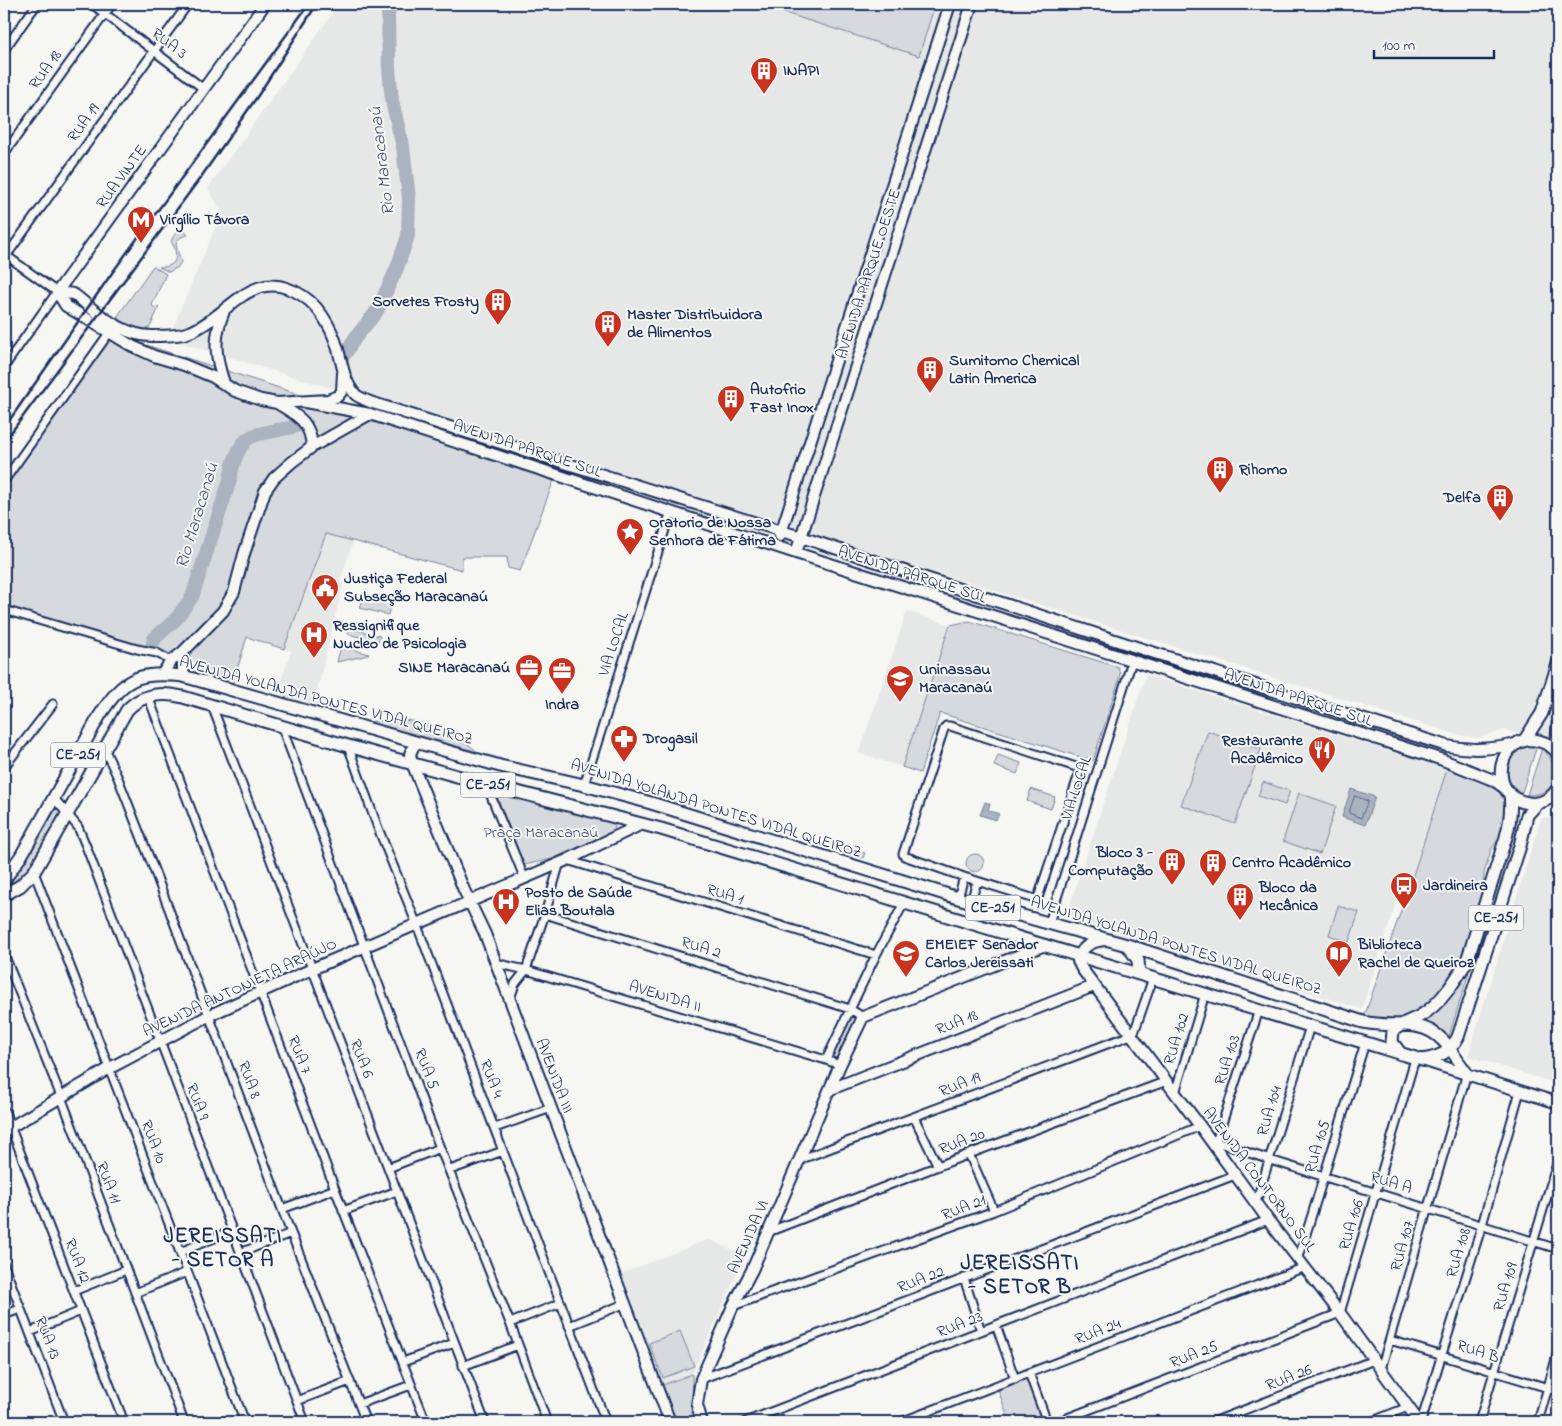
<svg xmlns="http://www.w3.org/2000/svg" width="1562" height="1426" viewBox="0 0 1562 1426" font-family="'Indie Flower',sans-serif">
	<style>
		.built { fill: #e6e7e7 }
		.green { fill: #d6d9dd; stroke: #78849e }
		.water { fill: #abb2c0; stroke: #717e99 }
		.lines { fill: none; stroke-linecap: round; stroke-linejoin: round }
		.shore { stroke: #556385; stroke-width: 1 }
		.river { stroke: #abb2c0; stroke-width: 14 }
		.street-casing { stroke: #1b2f5e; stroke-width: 11 }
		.secondary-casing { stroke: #1b2f5e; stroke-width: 14 }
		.primary-casing { stroke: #1b2f5e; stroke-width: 15 }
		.street { stroke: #f6f6f2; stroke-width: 7 }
		.secondary { stroke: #f6f6f2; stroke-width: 10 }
		.primary { stroke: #f6f6f2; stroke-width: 11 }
		.rail { stroke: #1b2f5e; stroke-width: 2.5 }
		.labels { text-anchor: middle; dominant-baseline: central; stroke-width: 4; stroke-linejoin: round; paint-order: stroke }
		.shield { fill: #f6f6f2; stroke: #5d6b8a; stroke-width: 1 }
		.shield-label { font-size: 15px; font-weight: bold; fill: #1b2f5e }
		.street-label { font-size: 16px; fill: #1b2f5e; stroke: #f6f6f2 }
		.poi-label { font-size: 16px; font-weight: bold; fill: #1b2f5e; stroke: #f6f6f2; text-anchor: start }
		.park-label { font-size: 16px; fill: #405177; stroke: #f6f6f2 }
		.water-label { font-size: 18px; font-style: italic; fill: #46567b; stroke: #f6f6f2 }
		.district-label { font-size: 21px; font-weight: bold; letter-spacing: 1px; fill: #1b2f5e; stroke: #f6f6f2 }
	</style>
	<rect width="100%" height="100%" fill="#f6f6f2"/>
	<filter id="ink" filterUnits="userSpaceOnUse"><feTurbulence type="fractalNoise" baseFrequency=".02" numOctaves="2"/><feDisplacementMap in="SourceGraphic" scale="10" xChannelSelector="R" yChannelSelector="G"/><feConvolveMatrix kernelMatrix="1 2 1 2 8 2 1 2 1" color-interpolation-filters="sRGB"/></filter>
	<g filter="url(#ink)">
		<path class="built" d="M339,4H1558V746L1506,730L1477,738L1455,734L749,514L168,339L222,212L208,188Z
			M326,534L353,541L340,582L343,584L313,707L276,696L291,651L284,649Z
			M907,611L950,625L902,767L859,753Z
			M1146,675L1447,769L1410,885L1411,891L1394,886L1392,892L1399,893L1362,1009L1066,917Z
			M1541,818H1558V1084L1468,1056Z
			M709,1239L745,1256L692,1374L662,1386L621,1274Z"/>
		<path class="green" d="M757,4H935L919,56Z
			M178,229H183L188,235C169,239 178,249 181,262L178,267L169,272L159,267C178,268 179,254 171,241Z
			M153,266L166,274L152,305L154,308L159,307L151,325L148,329L131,327L117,317Z
			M112,331L137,342L555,477L520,571L508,568L507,557H462V570L326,534L284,649L247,637L233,683L176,668L173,659L139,653L4,613V481Z
			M364,595L391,603L388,615L360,608Z
			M969,621L1118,667L1120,673L1118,683L1093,761L940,713L920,773L902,767L950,625Z
			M350,628L380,636L378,642L348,634Z
			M341,646L369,654L364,656L337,662Z
			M387,719C424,720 449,728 478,752L369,722Z
			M1208,731L1261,749L1235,824L1181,805Z
			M1527,745L1537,746L1522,792C1498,781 1505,752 1527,745Z
			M1542,748C1562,766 1559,796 1527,795Z
			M998,755L1021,763L1017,774L994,766Z
			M1447,769L1495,785L1506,796L1507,814L1499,838L1491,850L1484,873L1483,889L1463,958L1451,979L1425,1008L1403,1019L1386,1020L1364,1017L1410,885Z
			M1263,782L1290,791L1285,805L1258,796Z
			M1031,789L1055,797L1051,809L1027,801Z
			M1299,793L1336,806L1320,854L1283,841Z
			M499,795H503L613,822L616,824L613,831L552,859L524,865L498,799Z
			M56,802L72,812L36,874L4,894V882Z
			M827,843H830L865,853L863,858L825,847Z
			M966 863a9 9 0 1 1 18 0a9 9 0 1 1-18 0Z
			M1338,906L1359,912L1349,942L1329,935Z
			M1469,972L1449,1036L1433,1025L1420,1022C1444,1010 1452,990 1469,972Z
			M852,1014L859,1019L840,1061L830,1056Z
			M680,1331L694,1366L663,1378L649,1343Z
			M692,1374L693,1402L696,1422H674L660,1386Z
			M1027,1379L1042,1421L1010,1422L998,1390Z"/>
		<path class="water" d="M1351,789L1375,797L1365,825L1342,817Z
			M985,802L990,804L988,810L999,814L996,820L980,815Z"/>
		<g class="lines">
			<path class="shore" d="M1355,796L1368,801L1361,818L1349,813Z"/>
			<path class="river" d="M343,357L355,338L377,311L397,268L408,236L409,199L403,147L392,101L389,68L388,16L390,4
				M151,650L154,639L176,619L192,597L230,480C232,466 238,442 253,436C269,430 287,430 303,424"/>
			<defs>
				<path id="street" d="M92,4L204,89
					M4,50L37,4
					M4,154L112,4
					M4,254L57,292L4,367
					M4,259L188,4
					M4,481L109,333
					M4,610L137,649L157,653L171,661
					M148,696L335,1189L426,1422
					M212,706L485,1422
					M281,725L440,1148L510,1323L547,1422
					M946,726H950L1076,767L1079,770V774L1038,898L1035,899L964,877L904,856L903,854L944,729Z
					M348,746L378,828L415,920L606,1422
					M104,748L118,778L153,867L291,1233L366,1422
					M4,767L53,704
					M486,784L524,877
					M584,785L671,511
					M54,798L78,827L86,846L305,1422
					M567,860L876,955
					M34,872L245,1422
					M958,898L964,877
					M971,902L977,881
					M545,914L850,1009L863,1017
					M1049,923L1132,661
					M4,954L60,1094L184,1422
					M495,963L526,970L826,1060L840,1065
					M510,999L515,984L526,970L545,914L560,862
					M826,1060L876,955L904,903
					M1175,1093L1205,994
					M4,1110L124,1422
					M914,1117L938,1166
					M495,1128L551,1108
					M1217,1142L1270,1160L1558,1249
					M1215,1145L1259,1010
					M969,1154L994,1211
					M799,1160L1131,1035L1135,1030L1153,978
					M388,1168L440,1148
					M450,1170L503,1151
					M1256,1203L1310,1026
					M282,1209L335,1189
					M343,1211L397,1191
					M768,1232L969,1154L1167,1081
					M180,1252L232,1231
					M240,1253L291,1233
					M1298,1260L1365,1043
					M4,1265L64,1422
					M964,1278L981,1331
					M74,1291L126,1270
					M135,1293L187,1272
					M733,1306L994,1211L1200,1126
					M4,1315L20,1309
					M510,1323L561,1303
					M996,1325L1015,1379
					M569,1326L624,1304
					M30,1332L81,1311
					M1390,1340L1558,1391
					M403,1362L454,1343
					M463,1366L518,1345
					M1381,1369L1467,1073
					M1029,1373L1047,1422
					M701,1379L1235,1175
					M297,1401L350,1381
					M359,1404L411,1385
					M4,1419L5,1422
					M745,1422L1268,1220
					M901,1422L1305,1267
					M1057,1422L1340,1313L1415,1059
					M1213,1422L1374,1360
					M1370,1422L1408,1407
					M1421,1422L1482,1225L1520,1091
					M1479,1422L1558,1160
					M1538,1422L1558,1352"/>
				<path id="secondary" d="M57,292C62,293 68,293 73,294C79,297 85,304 91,308C109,322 129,336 152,336C163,336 180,336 190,332C230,316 253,263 303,296C323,309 335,335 340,357C343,369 346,385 356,395C360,398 366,400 370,402L801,537L1136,647L1447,746C1472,751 1493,749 1517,744
					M57,292L265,4
					M57,292L66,306L132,346L154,356L184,365L213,377L235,391L261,400L277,403L328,400L338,396L342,391L343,373
					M224,383C215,356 213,338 224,311
					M305,402L370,414L796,553L1443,760L1493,780L1506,789
					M312,447L370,414
					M780,536L950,4
					M796,553L972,4
					M162,674L171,661L183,652L223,611L234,592L244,554L265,491L274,478L292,462L312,447C310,420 297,416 277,403
					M183,676V652
					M415,743L410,754L412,763L464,890L485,934L670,1422
					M1106,940C1092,941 1081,946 1078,961L1082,969L1200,1126L1268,1220L1340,1313L1419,1422
					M1450,1049L1467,1073
					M1422,1060L1558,1103
					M831,1089L1094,986
					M4,1131L110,1068L210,1015L312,969L567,860L642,824
					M702,1422L697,1405L701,1379L733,1306L752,1270L840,1065L863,1017L1045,945"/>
				<path id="primary" d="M1524,741L1542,713L1558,664
					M1556,751L1558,725
					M1558,754C1554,747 1547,743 1539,741C1499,730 1484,796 1528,803C1540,805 1551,799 1558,789
					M4,880L21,856L42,819L100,715C125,677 137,672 183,676L500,766L584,785L651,803L958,898L1127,945L1363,1022C1397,1030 1426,1014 1450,1049
					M4,895L20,886L34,872L127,710C142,694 162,692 183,697L348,746L486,784L661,829L1422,1060C1440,1057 1449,1053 1458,1037L1520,846L1527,815L1538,803
					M1128,946L1138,960L1139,973
					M1401,1054L1392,1042L1393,1031C1401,1023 1411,1021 1420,1016C1441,1004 1455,981 1467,961L1506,837C1510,822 1512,810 1510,794"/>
			</defs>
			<use href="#street" class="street-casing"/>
			<use href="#secondary" class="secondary-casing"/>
			<use href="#primary" class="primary-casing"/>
			<use href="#street" class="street"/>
			<use href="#secondary" class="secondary"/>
			<use href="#primary" class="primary"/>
			<path class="rail" d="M4,428L112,273L309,4
				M4,442L201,177L257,97L317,4"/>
		</g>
	</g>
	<defs>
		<symbol id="building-pin" viewBox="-11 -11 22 30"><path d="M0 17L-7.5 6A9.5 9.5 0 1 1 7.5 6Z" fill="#c8321e" stroke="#f6f6f2"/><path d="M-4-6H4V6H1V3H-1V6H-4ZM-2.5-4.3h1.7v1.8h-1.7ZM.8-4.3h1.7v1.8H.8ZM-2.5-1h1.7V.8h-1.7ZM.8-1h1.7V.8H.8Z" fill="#fff"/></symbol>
		<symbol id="metro-pin" viewBox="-11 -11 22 30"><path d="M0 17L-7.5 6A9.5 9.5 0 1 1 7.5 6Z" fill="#c8321e" stroke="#f6f6f2"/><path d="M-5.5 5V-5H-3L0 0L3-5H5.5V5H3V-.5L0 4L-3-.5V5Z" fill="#fff"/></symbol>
		<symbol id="sight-pin" viewBox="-11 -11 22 30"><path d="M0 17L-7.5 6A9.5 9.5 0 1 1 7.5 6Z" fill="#c8321e" stroke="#f6f6f2"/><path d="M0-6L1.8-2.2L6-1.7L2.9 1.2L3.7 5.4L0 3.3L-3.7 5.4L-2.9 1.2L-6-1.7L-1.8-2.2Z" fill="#fff"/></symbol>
		<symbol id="civic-pin" viewBox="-11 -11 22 30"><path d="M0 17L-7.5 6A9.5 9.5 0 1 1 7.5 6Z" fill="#c8321e" stroke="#f6f6f2"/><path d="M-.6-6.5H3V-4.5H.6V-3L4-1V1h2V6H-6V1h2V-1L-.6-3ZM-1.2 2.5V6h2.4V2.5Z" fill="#fff"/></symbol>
		<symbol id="hospital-pin" viewBox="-11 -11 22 30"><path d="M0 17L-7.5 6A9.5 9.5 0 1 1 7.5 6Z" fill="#c8321e" stroke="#f6f6f2"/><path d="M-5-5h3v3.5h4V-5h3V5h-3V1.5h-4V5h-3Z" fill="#fff"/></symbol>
		<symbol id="office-pin" viewBox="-11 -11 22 30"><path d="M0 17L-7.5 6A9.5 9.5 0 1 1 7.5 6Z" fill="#c8321e" stroke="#f6f6f2"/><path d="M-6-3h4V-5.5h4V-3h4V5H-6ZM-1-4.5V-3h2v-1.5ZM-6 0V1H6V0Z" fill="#fff"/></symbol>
		<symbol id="university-pin" viewBox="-11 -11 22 30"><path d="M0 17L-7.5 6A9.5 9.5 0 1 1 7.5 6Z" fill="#c8321e" stroke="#f6f6f2"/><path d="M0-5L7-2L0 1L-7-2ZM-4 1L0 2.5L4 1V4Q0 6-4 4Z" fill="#fff"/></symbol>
		<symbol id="pharmacy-pin" viewBox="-11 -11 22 30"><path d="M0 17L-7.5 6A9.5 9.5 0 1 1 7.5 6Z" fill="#c8321e" stroke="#f6f6f2"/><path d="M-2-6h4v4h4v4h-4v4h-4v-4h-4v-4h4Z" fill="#fff"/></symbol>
		<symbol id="restaurant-pin" viewBox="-11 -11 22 30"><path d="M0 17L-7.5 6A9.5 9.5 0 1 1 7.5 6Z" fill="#c8321e" stroke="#f6f6f2"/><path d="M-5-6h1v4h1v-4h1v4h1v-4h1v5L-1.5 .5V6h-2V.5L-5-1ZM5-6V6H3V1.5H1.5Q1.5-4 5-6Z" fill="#fff"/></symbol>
		<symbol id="bus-pin" viewBox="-11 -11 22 30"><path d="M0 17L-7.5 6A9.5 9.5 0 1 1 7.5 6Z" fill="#c8321e" stroke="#f6f6f2"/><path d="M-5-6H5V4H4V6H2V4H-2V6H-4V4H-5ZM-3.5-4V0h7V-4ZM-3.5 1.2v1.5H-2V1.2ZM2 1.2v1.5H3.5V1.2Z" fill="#fff"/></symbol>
		<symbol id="school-pin" viewBox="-11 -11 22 30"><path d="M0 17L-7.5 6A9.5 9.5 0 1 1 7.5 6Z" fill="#c8321e" stroke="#f6f6f2"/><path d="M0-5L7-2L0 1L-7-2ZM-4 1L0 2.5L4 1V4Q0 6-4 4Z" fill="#fff"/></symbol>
		<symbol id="library-pin" viewBox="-11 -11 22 30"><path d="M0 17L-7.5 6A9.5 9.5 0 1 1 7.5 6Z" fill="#c8321e" stroke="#f6f6f2"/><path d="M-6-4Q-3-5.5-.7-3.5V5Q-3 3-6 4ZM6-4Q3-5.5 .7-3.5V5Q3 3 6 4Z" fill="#fff"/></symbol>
	</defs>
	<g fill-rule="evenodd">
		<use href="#building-pin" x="748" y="55" width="32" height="43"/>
		<use href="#metro-pin" x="125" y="204" width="32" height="43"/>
		<use href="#building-pin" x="482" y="286" width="32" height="43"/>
		<use href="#building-pin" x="592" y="308" width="32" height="43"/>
		<use href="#building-pin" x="914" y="354" width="32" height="43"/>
		<use href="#building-pin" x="715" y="383" width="32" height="43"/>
		<use href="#building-pin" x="1204" y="454" width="32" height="43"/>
		<use href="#building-pin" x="1484" y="482" width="32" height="43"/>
		<use href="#sight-pin" x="614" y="516" width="32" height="43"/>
		<use href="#civic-pin" x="309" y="572" width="32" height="43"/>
		<use href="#hospital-pin" x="298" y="619" width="32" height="43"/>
		<use href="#office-pin" x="513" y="652" width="32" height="43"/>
		<use href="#office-pin" x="546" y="655" width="32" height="43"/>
		<use href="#university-pin" x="884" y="663" width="32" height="43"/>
		<use href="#pharmacy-pin" x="608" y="723" width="32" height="43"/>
		<use href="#restaurant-pin" x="1306" y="734" width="32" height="43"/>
		<use href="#building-pin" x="1156" y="846" width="32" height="43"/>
		<use href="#building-pin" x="1197" y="847" width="32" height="43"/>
		<use href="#bus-pin" x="1388" y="870" width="32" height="43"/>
		<use href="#building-pin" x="1224" y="881" width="32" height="43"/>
		<use href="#hospital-pin" x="490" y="886" width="32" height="43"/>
		<use href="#school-pin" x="890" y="938" width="32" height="43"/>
		<use href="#library-pin" x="1323" y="938" width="32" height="43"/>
	</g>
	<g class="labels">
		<g class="shield">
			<rect x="50.5" y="742.5" width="55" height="25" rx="4"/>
			<rect x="460.5" y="772.5" width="55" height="25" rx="4"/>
			<rect x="965.5" y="895.5" width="55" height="25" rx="4"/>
			<rect x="1468.5" y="905.5" width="55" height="25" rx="4"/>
		</g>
		<g class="shield-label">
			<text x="78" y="755">CE-251</text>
			<text x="488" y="785">CE-251</text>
			<text x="993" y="908">CE-251</text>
			<text x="1496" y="918">CE-251</text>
		</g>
		<g class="street-label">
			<text transform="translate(169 44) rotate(37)">RUA 3</text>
			<text transform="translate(46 70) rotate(-54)">RUA 18</text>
			<text transform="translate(84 123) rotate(-54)">RUA 19</text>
			<text transform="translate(122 177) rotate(-54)">RUA VINTE</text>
			<text transform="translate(869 274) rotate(-72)">AVENIDA PARQUE OESTE</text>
			<text transform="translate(527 449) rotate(18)">AVENIDA PARQUE SUL</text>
			<text transform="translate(912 575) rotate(18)">AVENIDA PARQUE SUL</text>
			<text transform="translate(614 644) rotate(-72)">VIA LOCAL</text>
			<text transform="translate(1298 698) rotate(18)">AVENIDA PARQUE SUL</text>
			<text transform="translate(326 701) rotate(15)">AVENIDA YOLANDA PONTES VIDAL QUEIROZ</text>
			<text transform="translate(1077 788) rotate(-72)">VIA LOCAL</text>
			<text transform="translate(716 809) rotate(17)">AVENIDA YOLANDA PONTES VIDAL QUEIROZ</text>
			<text transform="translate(725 895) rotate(17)">RUA 1</text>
			<text transform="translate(1176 946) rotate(17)">AVENIDA YOLANDA PONTES VIDAL QUEIROZ</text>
			<text transform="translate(701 948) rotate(17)">RUA 2</text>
			<text transform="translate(240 988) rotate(-25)">AVENIDA ANTONIETA ARAÚJO</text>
			<text transform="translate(665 997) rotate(17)">AVENIDA II</text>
			<text transform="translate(957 1023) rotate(-21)">RUA 18</text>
			<text transform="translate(1177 1039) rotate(-73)">RUA 102</text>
			<text transform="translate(299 1055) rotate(69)">RUA 7</text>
			<text transform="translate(361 1059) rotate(69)">RUA 6</text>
			<text transform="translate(1228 1060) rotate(-72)">RUA 103</text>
			<text transform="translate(426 1069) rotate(69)">RUA 5</text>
			<text transform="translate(554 1076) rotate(69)">AVENIDA III</text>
			<text transform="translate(491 1079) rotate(69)">RUA 4</text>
			<text transform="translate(249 1080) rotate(70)">RUA 8</text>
			<text transform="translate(960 1085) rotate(-21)">RUA 19</text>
			<text transform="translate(197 1102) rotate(69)">RUA 9</text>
			<text transform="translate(1270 1111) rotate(-73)">RUA 104</text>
			<text transform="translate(153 1142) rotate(69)">RUA 10</text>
			<text transform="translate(962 1142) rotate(-21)">RUA 20</text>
			<text transform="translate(1318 1147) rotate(-73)">RUA 105</text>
			<text transform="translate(1259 1180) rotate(53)">AVENIDA CONTORNO SUL</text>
			<text transform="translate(108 1183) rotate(69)">RUA 11</text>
			<text transform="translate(1391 1183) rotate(17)">RUA A</text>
			<text transform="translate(964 1208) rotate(-21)">RUA 21</text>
			<text transform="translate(1352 1225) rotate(-73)">RUA 106</text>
			<text transform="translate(749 1237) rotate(-66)">AVENIDA VI</text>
			<text transform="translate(1403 1246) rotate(-74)">RUA 107</text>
			<text transform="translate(1459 1253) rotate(-73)">RUA 108</text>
			<text transform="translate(77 1261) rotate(69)">RUA 12</text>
			<text transform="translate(921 1280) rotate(-21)">RUA 22</text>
			<text transform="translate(1506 1287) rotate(-73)">RUA 109</text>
			<text transform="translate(960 1325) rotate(-21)">RUA 23</text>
			<text transform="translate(1098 1332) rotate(-21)">RUA 24</text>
			<text transform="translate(47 1338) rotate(69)">RUA 13</text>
			<text transform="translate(1478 1352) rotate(18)">RUA B</text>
			<text transform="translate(1194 1355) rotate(-21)">RUA 25</text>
			<text transform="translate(1289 1378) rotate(-21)">RUA 26</text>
		</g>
		<g class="poi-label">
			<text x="783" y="71">INAPI</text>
			<text x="160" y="220">Virgílio Távora</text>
			<text x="479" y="302" text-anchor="end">Sorvetes Frosty</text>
			<text x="627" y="315">Master Distribuidora<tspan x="627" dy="18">de Alimentos</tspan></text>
			<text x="949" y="361">Sumitomo Chemical<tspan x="949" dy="18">Latin America</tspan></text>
			<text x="750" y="390">Autofrio<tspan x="750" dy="18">Fast Inox</tspan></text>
			<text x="1239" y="470">Rihomo</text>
			<text x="1481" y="498" text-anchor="end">Delfa</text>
			<text x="649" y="523">Oratorio de Nossa<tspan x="649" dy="18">Senhora de Fátima</tspan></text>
			<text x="344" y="579">Justiça Federal<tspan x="344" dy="18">Subseção Maracanaú</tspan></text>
			<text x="333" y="626">Ressignifique<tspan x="333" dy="18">Nucleo de Psicologia</tspan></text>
			<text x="510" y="668" text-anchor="end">SINE Maracanaú</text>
			<text x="919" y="670">Uninassau<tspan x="919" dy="18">Maracanaú</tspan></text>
			<text x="562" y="705" text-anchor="middle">Indra</text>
			<text x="643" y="739">Drogasil</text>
			<text x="1303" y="741" text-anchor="end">Restaurante<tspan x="1303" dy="18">Acadêmico</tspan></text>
			<text x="1153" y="853" text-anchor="end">Bloco 3 -<tspan x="1153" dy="18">Computação</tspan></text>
			<text x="1232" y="863">Centro Acadêmico</text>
			<text x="1423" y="886">Jardineira</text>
			<text x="1259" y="888">Bloco da<tspan x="1259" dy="18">Mecânica</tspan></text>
			<text x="525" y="893">Posto de Saúde<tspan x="525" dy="18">Elias Boutala</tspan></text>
			<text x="925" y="945">EMEIEF Senador<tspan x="925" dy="18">Carlos Jereissati</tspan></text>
			<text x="1358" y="945">Biblioteca<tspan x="1358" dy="18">Rachel de Queiroz</tspan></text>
		</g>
		<g class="park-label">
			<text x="541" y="833">Praça Maracanaú</text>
		</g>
		<g class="water-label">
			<text transform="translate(383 161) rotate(-97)">Rio Maracanaú</text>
			<text transform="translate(198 516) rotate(-73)">Rio Maracanaú</text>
		</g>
		<g class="district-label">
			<text x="223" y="1237">JEREISSATI<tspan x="223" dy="24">- SETOR A</tspan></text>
			<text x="1020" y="1264">JEREISSATI<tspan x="1020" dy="24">- SETOR B</tspan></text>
		</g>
	</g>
	<rect width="1562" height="1426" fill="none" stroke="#f6f6f2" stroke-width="20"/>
	<rect x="10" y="10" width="1542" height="1406" fill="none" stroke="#1b2f5e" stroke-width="2" filter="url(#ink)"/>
	<path d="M1374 50v8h120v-8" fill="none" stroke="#1b2f5e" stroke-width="2.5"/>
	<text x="1382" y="50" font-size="15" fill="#1b2f5e" stroke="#f6f6f2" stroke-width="4" paint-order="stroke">100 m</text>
</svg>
